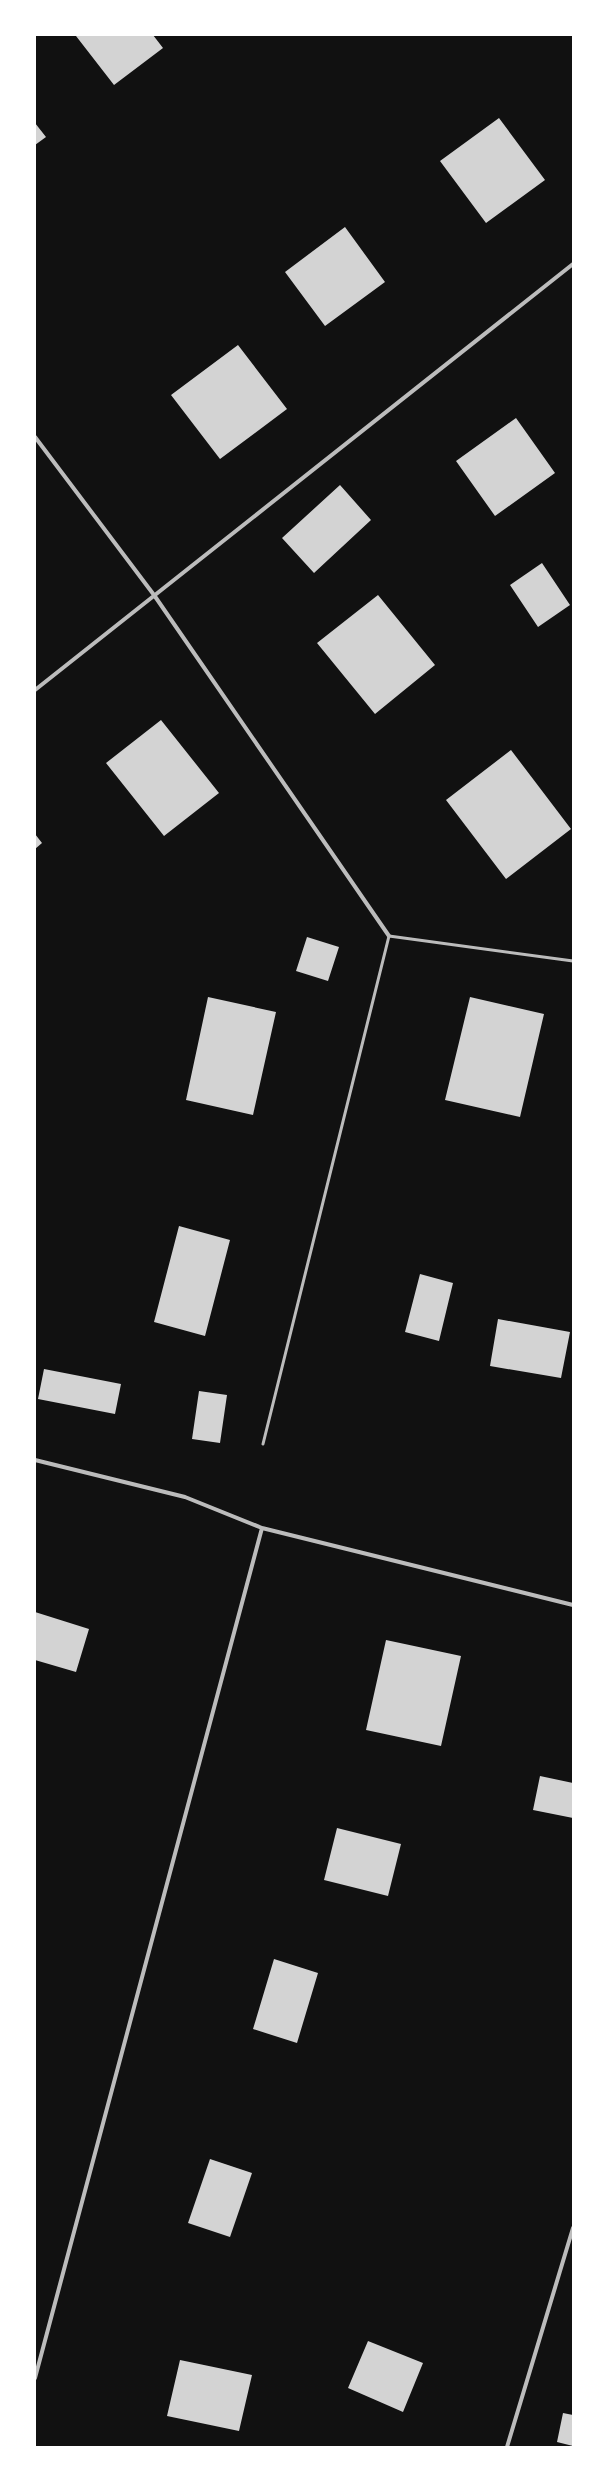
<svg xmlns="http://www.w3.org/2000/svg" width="608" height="2482" viewBox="0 0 608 2482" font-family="'DejaVu Sans',sans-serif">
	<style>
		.building { fill: #d3d3d3 }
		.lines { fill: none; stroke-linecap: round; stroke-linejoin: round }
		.service { stroke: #bcbcbc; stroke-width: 3 }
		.minor { stroke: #bcbcbc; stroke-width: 4 }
	</style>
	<rect width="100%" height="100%" fill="#111"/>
	<path class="building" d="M78,35H153L163,48L114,85L76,36Z
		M499,118L545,180L486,223L440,161Z
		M35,123L46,137L35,145Z
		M345,227L385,282L325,326L285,272Z
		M238,345L287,409L220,459L171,395Z
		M516,418L555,473L495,516L456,461Z
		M340,485L371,520L314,573L282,538Z
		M542,563L570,605L538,627L510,585Z
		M378,595L435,665L375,714L317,643Z
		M161,720L219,793L164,836L106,763Z
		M511,750L571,829L506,879L446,800Z
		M35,834L42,843L35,849Z
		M307,937L339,947L328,981L296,971Z
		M208,997L276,1012L253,1115L186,1100Z
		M470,997L544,1014L520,1117L445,1100Z
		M179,1226L230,1240L205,1336L154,1322Z
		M420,1274L453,1283L439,1341L405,1332Z
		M498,1319L570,1332L561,1378L490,1366Z
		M44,1369L121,1384L115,1414L38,1399Z
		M199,1391L227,1395L220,1443L192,1439Z
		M35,1612L89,1629L76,1672L35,1660Z
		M386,1640L461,1656L441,1746L366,1730Z
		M540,1776L573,1783V1818L533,1810Z
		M337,1828L401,1844L388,1896L324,1880Z
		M274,1959L318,1973L297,2043L253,2029Z
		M210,2159L252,2173L230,2237L188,2223Z
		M368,2341L423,2363L403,2412L348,2388Z
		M180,2360L252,2375L239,2431L167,2416Z
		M563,2413L573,2415V2446L557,2442Z"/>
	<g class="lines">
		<path class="service" d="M263,1444L389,936L573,961"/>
		<path class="minor" d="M35,437L154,595L389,936
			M35,690L573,264
			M35,1460L185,1497L262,1528L573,1605
			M35,2378L262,1528
			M507,2447L573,2228"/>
	</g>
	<rect width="608" height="2482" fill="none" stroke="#ffffff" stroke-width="72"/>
</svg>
